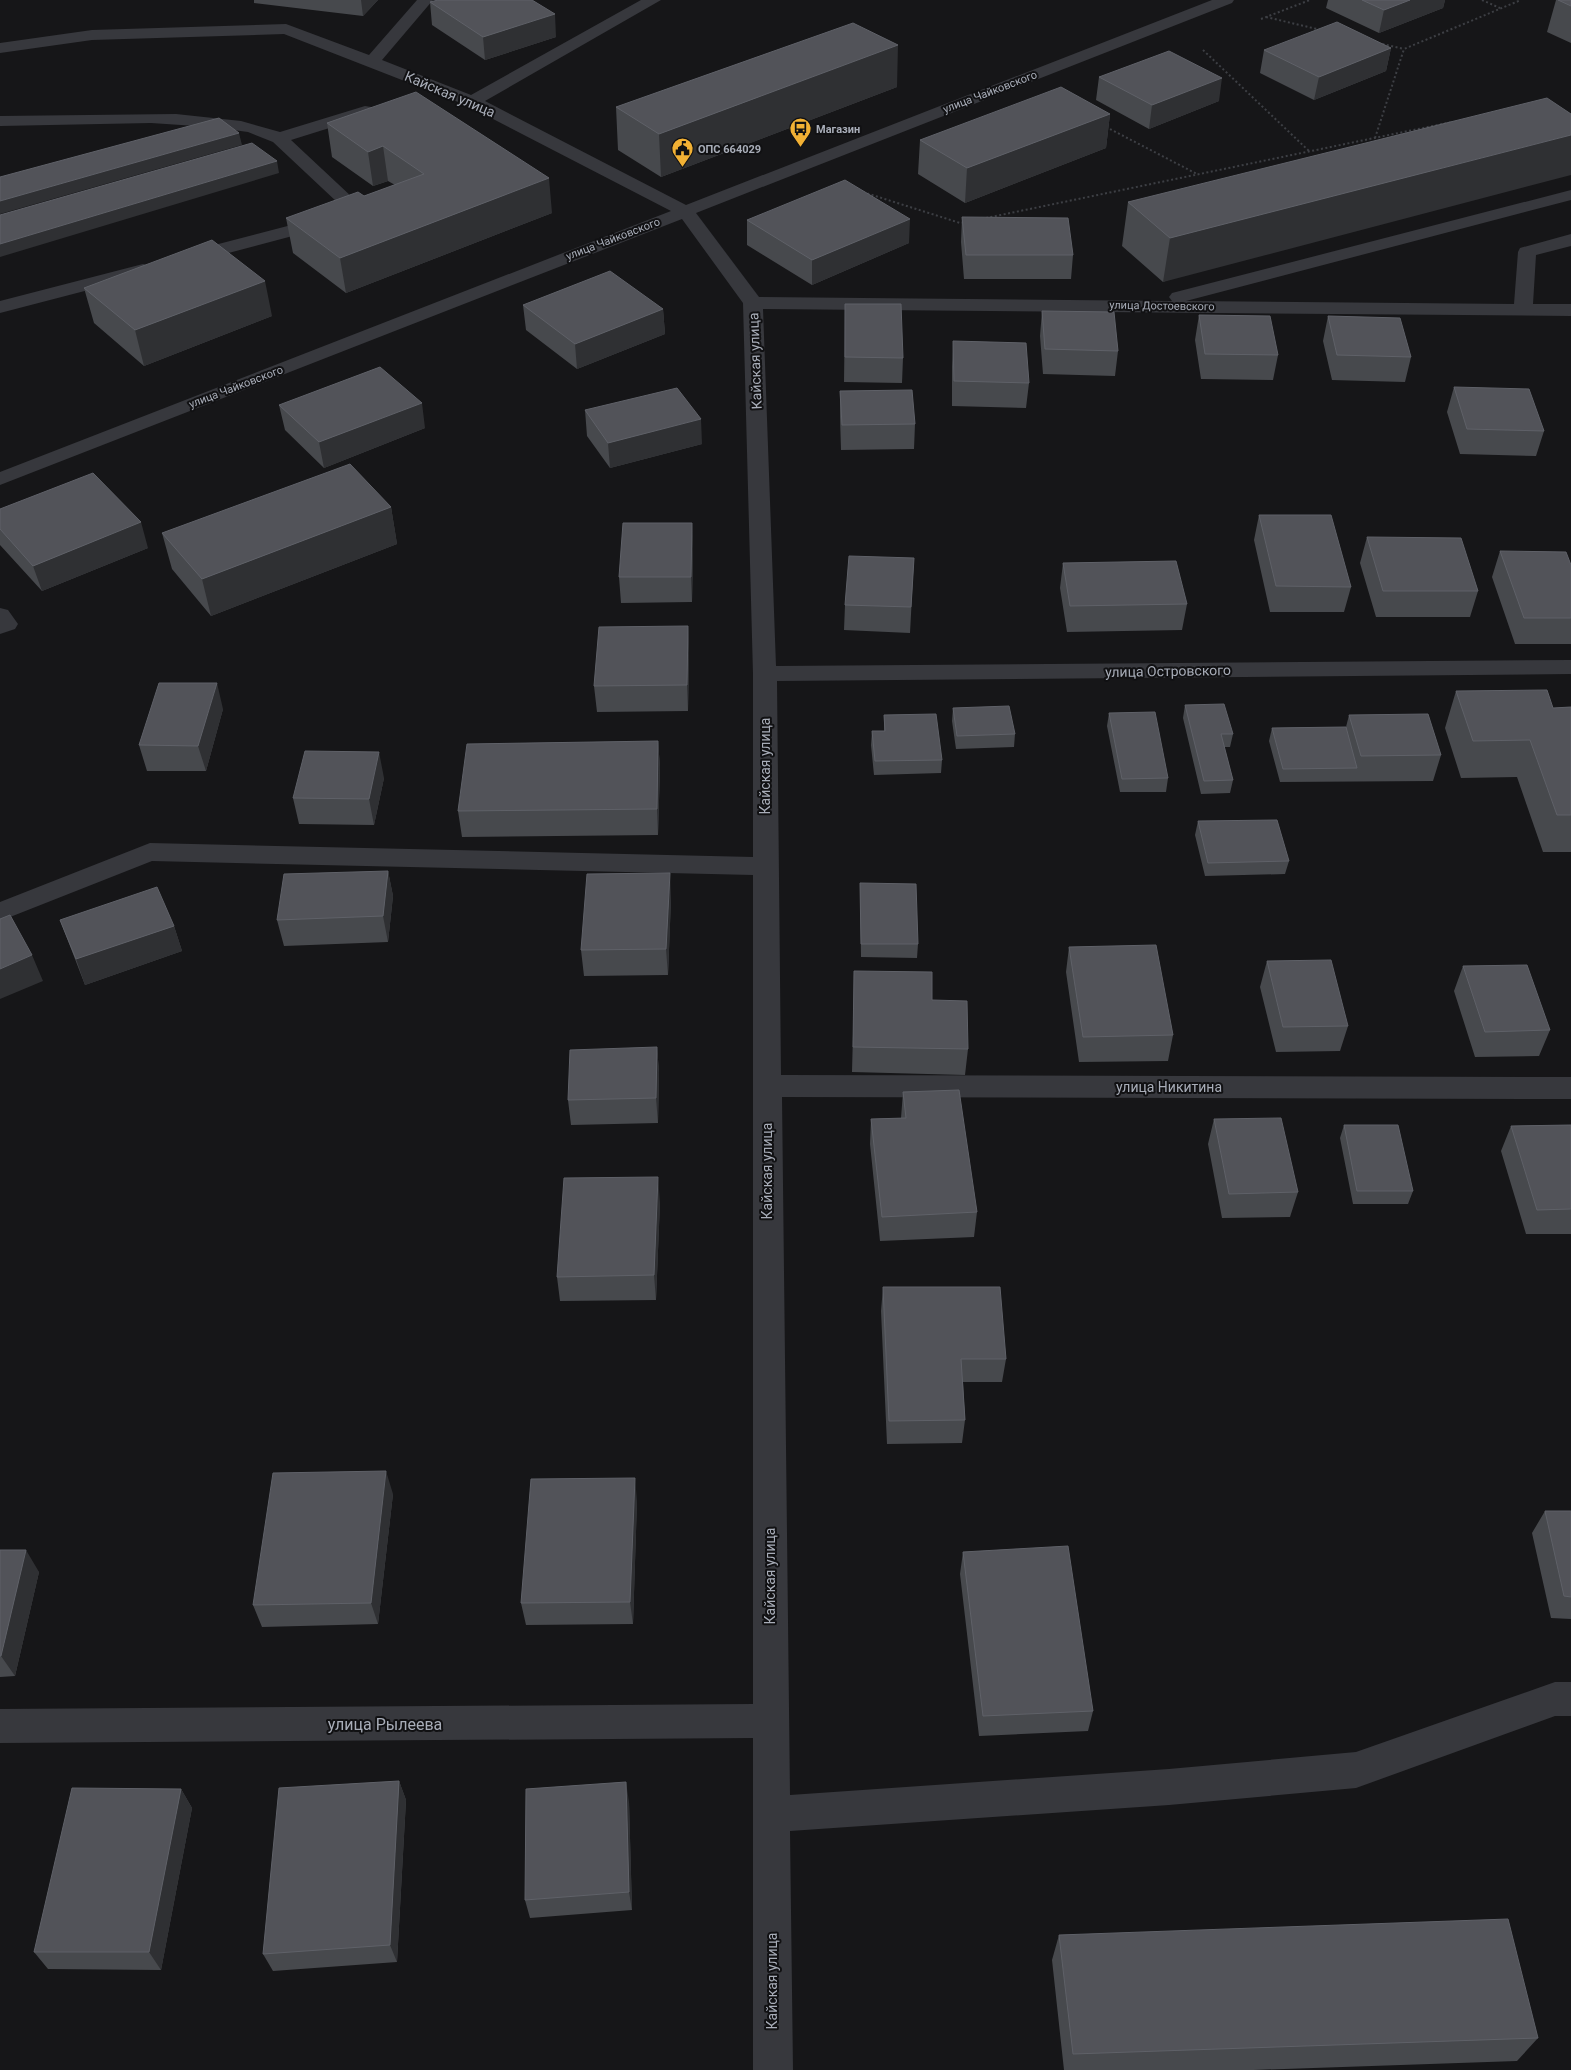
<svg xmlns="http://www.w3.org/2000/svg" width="1571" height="2070" viewBox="0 0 1571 2070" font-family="Roboto,sans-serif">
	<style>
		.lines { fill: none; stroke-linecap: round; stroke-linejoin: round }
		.path { stroke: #3d3f44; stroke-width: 2; stroke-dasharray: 2 2.5; stroke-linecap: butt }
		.minor { fill: #37383d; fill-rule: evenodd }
		.wall { fill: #47494d }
		.shaded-wall { fill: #2f3033 }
		.building { fill: #525359; stroke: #5f6168 }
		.labels { text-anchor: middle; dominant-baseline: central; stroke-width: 4; stroke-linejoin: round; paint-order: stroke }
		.far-street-label { font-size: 11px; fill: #a8adb8; stroke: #111113 }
		.far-poi-label { font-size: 11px; font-weight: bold; fill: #a8adb8; stroke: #111113; text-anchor: start }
		.street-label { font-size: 14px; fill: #a8adb8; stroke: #111113 }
		.near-street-label { font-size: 16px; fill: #a8adb8; stroke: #111113 }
	</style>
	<rect width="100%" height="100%" fill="#161618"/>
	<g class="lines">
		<path class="path" d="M1482,0L1500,8
			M1266,17L1321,30
			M1261,19L1310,0
			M1378,43L1404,49
			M1203,50L1309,151
			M1106,127L1197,174
			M1375,138L1404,49L1521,0
			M863,192L960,223L965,222
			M986,218L1452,122"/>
		<path class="minor" d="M417,0H433L382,60L471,95L641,0H661L485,101L686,205L1212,0H1234L1232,3L696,213L759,297L1172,301L1169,297L1172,293L1571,190V200L1186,301L1514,304L1518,252L1520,248L1571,234V246L1536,255L1533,304H1571V316L763,309L776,666L1571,660V674L777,681L781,1075L1571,1077V1099L782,1097L790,1795L1169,1769L1356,1752L1555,1682H1571V1716H1555L1356,1788L1169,1805L790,1831L793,2070H753V1738L0,1743V1709L753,1704V875L152,861L0,921V902L150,843L753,857V674L743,303L682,219L0,485V472L671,211L466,105L284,34L92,40L0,53V43L92,30L286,24L369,55Z
			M365,106L371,107L373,111L371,115L291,140L353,198L356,202L351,213L334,225L187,264L180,262L178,258L180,254L322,217L337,207L338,203L273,142L248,132L211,127L151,123L0,126V116L176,114L241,121L280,132Z
			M143,264L150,266L152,270L150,274L0,313V301Z
			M0,608L8,610L18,624L15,629L0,634Z"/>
	</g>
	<path class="wall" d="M254,0H378L363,16L254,3Z
		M1328,0H1445L1443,8L1379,33L1326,8Z
		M1556,0H1571V43L1547,32Z
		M430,2L556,37L485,60L432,25Z
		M1391,48L1386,71L1314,100L1260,73L1264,50Z
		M1099,77L1219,101L1149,129L1096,100Z
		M897,87L661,177L618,150L616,107Z
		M1110,114L1106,148L965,203L918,174L920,140Z
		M1571,114L1163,282L1122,246L1128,202Z
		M327,123L552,213L346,293L293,253L286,218L364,196L395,185L388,181L373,186L332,157Z
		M962,217L1073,255L1071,279H964L961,242Z
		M747,220L909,243L812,285L747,245Z
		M84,288L272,316L144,366L94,323Z
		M845,304L903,358L902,383L844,382Z
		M523,305L663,309L665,334L577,369L526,330Z
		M1042,311L1118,351L1115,376L1043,374L1040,336Z
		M1199,315L1278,355L1273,380L1201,379L1195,340Z
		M1328,316L1411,357L1405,382L1332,380L1323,341Z
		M953,341L1029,383L1026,408L952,406V366Z
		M1454,387L1544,431L1536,456L1460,454L1447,412Z
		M840,391L915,424L914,449L841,450L840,417Z
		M279,405L425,428L324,468L285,430Z
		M585,410L702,444L610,468L587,436Z
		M391,507L397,544L211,616L172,569L162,533Z
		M0,509L148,548L42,591L0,545Z
		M1259,515L1351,587L1344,612H1270L1254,540Z
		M692,523L693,548L692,602L621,603L619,577Z
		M1367,537L1478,591L1470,617H1376L1360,563Z
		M1500,551L1571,565V644H1515L1492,577Z
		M914,558L910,633L844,630L845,605Z
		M1063,563L1187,604L1182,630L1067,632L1060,588Z
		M688,626L689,652L688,711L597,712L594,686Z
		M1456,691L1553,708L1571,707V852H1543L1517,777L1461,778L1445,728Z
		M1185,705L1233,734L1230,747H1224L1233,780L1230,793L1201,794L1183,718Z
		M953,708L1015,734L1014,747L956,749L952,721Z
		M223,709L206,771H147L139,745Z
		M1109,713L1168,778L1166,792H1120L1107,726Z
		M884,715L942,760L941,773L874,775L871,745L872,731H884Z
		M1349,715L1441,755L1433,781L1280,782L1269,741L1272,728L1346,727Z
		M658,741L660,767L658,835L462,837L458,811Z
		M384,778L374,825L299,824L293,798Z
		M1198,821L1289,861L1285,874L1205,876L1195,835Z
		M388,871L393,896L388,942L284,946L277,920Z
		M860,883L918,944L917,958L861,957Z
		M671,899L668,975L584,976L581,950Z
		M60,920L174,926L182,951L85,985Z
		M1069,947L1173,1035L1168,1061L1079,1062L1066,972Z
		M1267,961L1348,1026L1340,1051L1276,1052L1260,987Z
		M1463,966L1550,1030L1539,1056L1475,1057L1454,991Z
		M854,996L932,1000L968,1049L965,1075L852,1072Z
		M657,1047L659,1072L658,1123L571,1125L568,1100Z
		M903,1092L977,1212L974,1237L880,1241L870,1144L871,1119L901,1118Z
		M1214,1119L1298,1192L1290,1217L1222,1218L1208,1144Z
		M1344,1125L1413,1191L1408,1204H1353L1340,1138Z
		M1571,1125V1234H1526L1501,1151L1511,1126Z
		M660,1202L656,1300L560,1301L557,1277Z
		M883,1287L1006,1359L1002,1382H963L965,1420L962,1443L887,1444L881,1311Z
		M393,1494L378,1624L262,1627L253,1605Z
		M637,1501L633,1624L526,1625L521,1603Z
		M1545,1511H1571V1619L1551,1618L1532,1533Z
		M0,1550L39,1572L15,1676L0,1677Z
		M963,1552L1093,1711L1088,1731L979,1736L960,1574Z
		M399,1781L406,1800L397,1962L273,1971L263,1954Z
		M181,1789L192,1808L161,1970L48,1969L34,1952Z
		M629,1802L632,1910L530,1918L525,1900Z
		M1059,1935L1538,2038L1517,2061L1253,2070H1064L1052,1960Z"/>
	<path class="shaded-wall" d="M361,0H378L363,16Z
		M1410,0H1445L1443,8L1379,33L1384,10Z
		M555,14L556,37L485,60L483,37Z
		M898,45L897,87L661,177L659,134Z
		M1391,48L1386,71L1314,100L1319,77Z
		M1222,78L1219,101L1149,129L1152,105Z
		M1110,114L1106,148L965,203L967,168Z
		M239,133L242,145L0,214V201Z
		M1571,135V175L1163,282L1170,238Z
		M383,146L388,181L373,186L368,152Z
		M277,161L279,173L0,257V244Z
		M549,178L552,213L346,293L340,258Z
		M910,219L909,243L812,285V260Z
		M265,281L272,316L144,366L135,330Z
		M663,309L665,334L577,369L575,344Z
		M422,403L425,428L324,468L319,442Z
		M701,419L702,444L610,468L608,443Z
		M391,507L397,544L211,616L202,579Z
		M141,522L148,548L42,591L33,566Z
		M692,523L693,548L692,602L691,577Z
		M688,626L689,652L688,711L687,685Z
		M217,683L223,709L206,771L198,746Z
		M658,741L660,767L658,835L657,809Z
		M379,752L384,778L374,825L369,799Z
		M388,871L393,896L388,942L383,916Z
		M670,873L671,899L668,975L666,949Z
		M174,926L182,951L85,985L76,959Z
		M32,955L43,981L0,999V969Z
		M657,1047L659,1072L658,1123L656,1098Z
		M658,1177L660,1202L656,1300L654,1275Z
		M386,1471L393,1494L378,1624L371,1603Z
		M635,1478L637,1501L633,1624L630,1602Z
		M26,1550L39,1572L15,1676L1,1656Z
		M399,1781L406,1800L397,1962L390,1945Z
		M626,1782L629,1802L632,1910L629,1892Z
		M181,1789L192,1808L161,1970L149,1952Z"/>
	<path class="building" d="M438,0H532L555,14L483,37L430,2Z
		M1362,0H1410L1384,10Z
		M1558,0H1571V6Z
		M1337,22L1391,48L1319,77L1264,50Z
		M853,23L898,45L659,134L616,107Z
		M1169,51L1222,78L1152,105L1099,77Z
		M1061,87L1110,114L967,168L920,140Z
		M416,92L549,178L340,258L286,218L358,192L364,196L424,174L383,146L368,152L327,123Z
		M1547,98L1571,114V135L1170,238L1128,202Z
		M219,118L239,133L0,201V177Z
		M252,143L277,161L0,244V215Z
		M845,180L910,219L812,260L747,220Z
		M962,217L1068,218L1073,255H966Z
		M212,240L265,281L135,330L84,288Z
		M610,271L663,309L575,344L523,305Z
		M845,304H901L903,358L845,357Z
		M1042,311L1114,312L1118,351L1045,349Z
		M1199,315L1270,316L1278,355L1205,354Z
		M1328,316L1400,318L1411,357L1337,355Z
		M953,341L1026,343L1029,383L954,381Z
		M380,367L422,403L319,442L279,405Z
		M1454,387L1529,389L1544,431L1467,429Z
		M677,388L701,419L608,443L585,410Z
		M912,390L915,424L842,425L840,391Z
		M350,464L391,507L202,579L162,533Z
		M93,473L141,522L33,566L0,529V509Z
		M1259,515H1331L1351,587L1276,586Z
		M623,523H692L691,577H619Z
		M1367,537L1461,538L1478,591H1383Z
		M1500,551L1566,552L1571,565V618H1524Z
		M849,556L914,558L911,607L845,605Z
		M1176,561L1187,604L1070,606L1063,563Z
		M688,626L687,685L594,686L599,627Z
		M159,683H217L198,746L139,745Z
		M1547,690L1553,708L1571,707V815H1557L1530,740L1473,741L1456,691Z
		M1224,704L1233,734H1221L1233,780L1204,781L1185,705Z
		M1009,706L1015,734L957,736L953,708Z
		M1155,712L1168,778L1122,779L1109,713Z
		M936,714L942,760L875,761L872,731H885L884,715Z
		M1428,714L1441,755L1361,756L1349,715Z
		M1346,727L1357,768L1283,769L1272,728Z
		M658,741L657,809L458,811L467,744Z
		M305,751L379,752L369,799L293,798Z
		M1277,820L1289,861L1208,863L1198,821Z
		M388,871L383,916L277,920L284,874Z
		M670,873L666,949L581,950L587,874Z
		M860,883L916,884L918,944H861Z
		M157,887L174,926L76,959L60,920Z
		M10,915L32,955L0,969V919Z
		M1156,945L1173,1035L1083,1037L1069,947Z
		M1331,960L1348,1026L1283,1027L1267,961Z
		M1527,965L1550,1030L1485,1032L1463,966Z
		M854,971L932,972V1000L967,1001L968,1049L853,1047Z
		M657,1047L656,1098L568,1100L570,1050Z
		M959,1090L977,1212L882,1217L871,1119L906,1118L903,1092Z
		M1281,1118L1298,1192L1229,1194L1214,1119Z
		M1344,1125H1398L1413,1191H1357Z
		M1571,1125V1209L1537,1210L1511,1126Z
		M658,1177L654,1275L557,1277L564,1178Z
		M883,1287H1000L1006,1359H961L965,1420L889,1421Z
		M386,1471L371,1603L253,1605L273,1473Z
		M635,1478L630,1602L521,1603L531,1479Z
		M1545,1511H1571V1597L1564,1596Z
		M1068,1546L1093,1711L983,1716L963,1552Z
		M0,1550H26L1,1656H0Z
		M399,1781L390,1945L263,1954L279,1788Z
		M626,1782L629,1892L525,1900L526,1789Z
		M72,1788L181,1789L149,1952H34Z
		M1508,1919L1538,2038L1073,2054L1059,1935Z"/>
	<defs>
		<symbol id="bus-pin" viewBox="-11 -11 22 30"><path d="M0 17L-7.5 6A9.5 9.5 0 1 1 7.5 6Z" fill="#f2b134" stroke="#111113"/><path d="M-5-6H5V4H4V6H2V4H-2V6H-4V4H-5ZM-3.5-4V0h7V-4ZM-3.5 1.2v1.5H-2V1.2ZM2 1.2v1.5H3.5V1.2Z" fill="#111"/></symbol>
		<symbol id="civic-pin" viewBox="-11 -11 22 30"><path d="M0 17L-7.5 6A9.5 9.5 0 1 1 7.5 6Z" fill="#f2b134" stroke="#111113"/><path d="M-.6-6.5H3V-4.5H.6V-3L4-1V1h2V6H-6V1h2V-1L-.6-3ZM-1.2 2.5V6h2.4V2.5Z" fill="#111"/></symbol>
	</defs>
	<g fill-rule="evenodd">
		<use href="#bus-pin" x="788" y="116" width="25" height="34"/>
		<use href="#civic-pin" x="670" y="136" width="25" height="34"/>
	</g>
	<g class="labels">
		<g class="far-street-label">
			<text transform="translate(990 92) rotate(-21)">улица Чайковского</text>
			<text transform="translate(613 239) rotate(-21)">улица Чайковского</text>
			<text transform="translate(1162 306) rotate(1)">улица Достоевского</text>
			<text transform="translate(236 387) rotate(-21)">улица Чайковского</text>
		</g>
		<g class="far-poi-label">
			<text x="816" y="129">Магазин</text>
			<text x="698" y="149">ОПС 664029</text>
		</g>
		<g class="street-label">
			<text transform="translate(450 94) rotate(23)">Кайская улица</text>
			<text transform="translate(755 361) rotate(-92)">Кайская улица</text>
			<text transform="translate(1168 671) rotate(-1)">улица Островского</text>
			<text transform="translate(765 766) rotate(-90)">Кайская улица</text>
			<text x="1169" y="1087">улица Никитина</text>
			<text transform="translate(767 1171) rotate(-90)">Кайская улица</text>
			<text transform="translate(770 1576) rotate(-90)">Кайская улица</text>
			<text transform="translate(772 1981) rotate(-90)">Кайская улица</text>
		</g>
		<g class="near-street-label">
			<text x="385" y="1724">улица Рылеева</text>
		</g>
	</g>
</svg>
